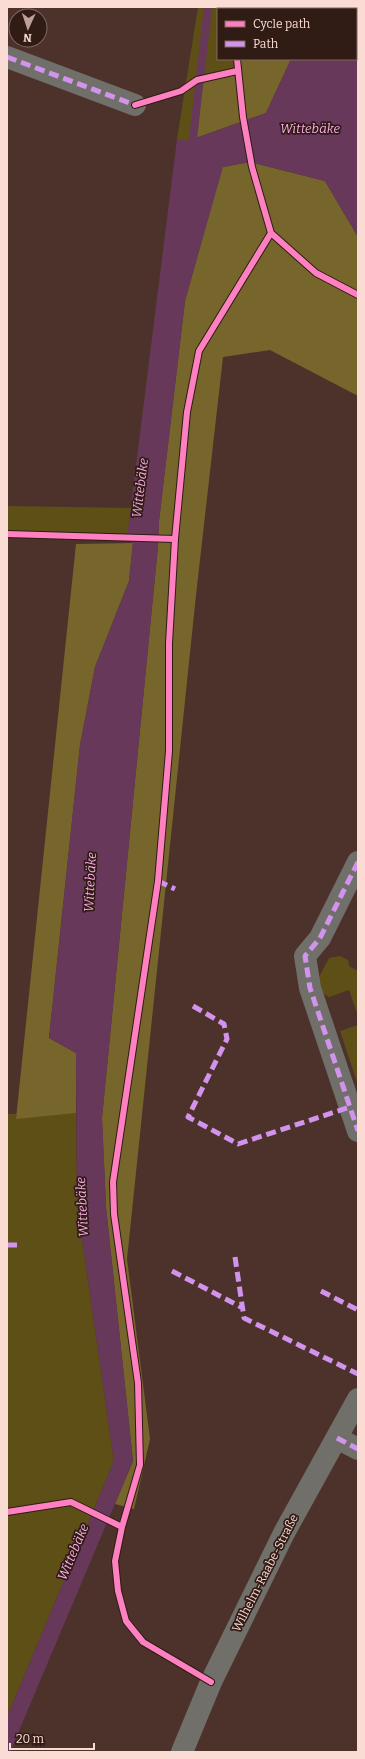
<svg xmlns="http://www.w3.org/2000/svg" width="365" height="1759" viewBox="0 0 365 1759" font-family="Bitter,serif">
	<style>
		.green { fill: #5e4f16 }
		.forest { fill: #77662c }
		.water { fill: #67385a }
		.lines { fill: none; stroke-linecap: round; stroke-linejoin: round }
		.stream { stroke: #67385a; stroke-width: 8 }
		.street { stroke: #706f69; stroke-width: 22 }
		.quiet { stroke: #d193ec; stroke-width: 5; stroke-dasharray: 10 5; stroke-linecap: butt }
		.cycleway-casing { stroke: #301b15; stroke-width: 8 }
		.cycleway { stroke: #ff80c0; stroke-width: 6 }
		.labels { text-anchor: middle; dominant-baseline: central; stroke-width: 3.5; stroke-linejoin: round; paint-order: stroke }
		.street-label { font-size: 12px; fill: #fbdcd4; stroke: #301b15 }
		.water-label { font-size: 13px; font-style: italic; fill: #fbade8; stroke: #301b15 }
	</style>
	<rect width="100%" height="100%" fill="#4c322b"/>
	<path class="green" d="M198,7H358V59L356,57V9H218V59H291L193,139H177Z
		M7,506L132,508L127,537L7,534Z
		M340,956L348,960L349,966L358,971V1016L349,990L329,997L322,993L317,981L329,958Z
		M358,1025V1085L340,1031Z
		M76,1113L77,1205L114,1461L7,1717V1114Z"/>
	<path class="forest" d="M242,7H358V59L356,57V9H242Z
		M237,59H291L266,113L193,139L197,80L237,72Z
		M250,162L325,181L358,237V396L270,350L223,357L196,595L127,1259L150,1439L134,1509L115,1504L133,1461L106,1207L102,1118L158,546L159,521L185,301L222,167Z
		M133,543L129,581L95,667L80,745L49,1038L76,1053V1113L16,1119L76,544Z"/>
	<path class="water" d="M356,57L358,59V237L325,181L250,162L223,167L185,301L159,521L158,546L102,1118L106,1207L133,1461L10,1752H7V1717L114,1461L77,1205L76,1053L49,1038L80,745L95,667L129,581L133,543L127,537L177,139H193L266,113L291,59H356Z"/>
	<g class="lines">
		<path class="stream" d="M193,139L208,7"/>
		<path class="street" d="M7,57L135,105
			M358,862L320,938L305,956L310,988L358,1131
			M337,1438L358,1449
			M182,1752L211,1682L284,1533L358,1399"/>
		<path class="quiet" d="M239,9L240,7
			M356,32L358,34
			M7,57L135,105L138,104
			M358,862L320,938L305,956L310,988L358,1131
			M158,881L175,889
			M193,1006L224,1024L227,1039L188,1117L238,1144L350,1107
			M7,1245H20
			M235,1257L244,1318L358,1374
			M172,1271L243,1308
			M321,1291L358,1310
			M337,1438L358,1449"/>
		<defs>
			<path id="cycleway" d="M237,59L243,117L252,167L271,233L316,273L358,295
				M135,105L181,91L197,80L237,71
				M7,534L175,539
				M7,1512L71,1502L122,1527
				M211,1682L143,1642L126,1621L118,1591L115,1561L122,1527L140,1465L138,1383L114,1214L113,1182L158,881L169,751V643L175,539L187,412L199,351L271,233"/>
		</defs>
		<use href="#cycleway" class="cycleway-casing"/>
		<use href="#cycleway" class="cycleway"/>
	</g>
	<g class="labels">
		<g class="street-label">
			<text transform="translate(265 1573) rotate(-63)">Wilhelm-Raabe-Straße</text>
		</g>
		<g class="water-label">
			<text x="310" y="128">Wittebäke</text>
			<text transform="translate(140 488) rotate(-83)">Wittebäke</text>
			<text transform="translate(90 882) rotate(-87)">Wittebäke</text>
			<text transform="translate(82 1207) rotate(-93)">Wittebäke</text>
			<text transform="translate(73 1552) rotate(-67)">Wittebäke</text>
		</g>
	</g>
	<rect width="365" height="1759" fill="none" stroke="#fbdcd4" stroke-width="16"/>
	<rect x="217" y="8" width="140" height="52" fill="#301b15" stroke="#816861"/>
	<rect x="225" y="21" width="20" height="6" fill="#ff80c0" stroke="#816861"/>
	<text x="253" y="28" font-size="12" fill="#fbdcd4">Cycle path</text>
	<rect x="225" y="41" width="20" height="6" fill="#d193ec" stroke="#816861"/>
	<text x="253" y="48" font-size="12" fill="#fbdcd4">Path</text>
	<g transform="translate(28 28) rotate(183)"><circle r="19" fill="#301b15" stroke="#816861"/>
	<path d="M0-3L7 15L0 10L-7 15Z" fill="#bea099"/>
	<text y="-6" font-size="11" font-weight="bold" text-anchor="middle" fill="#fbdcd4">N</text>
	</g>
	<path d="M10 1743v6h84v-6" fill="none" stroke="#fbdcd4" stroke-width="2"/>
	<text x="16" y="1743" font-size="12" fill="#fbdcd4" stroke="#301b15" stroke-width="3" paint-order="stroke">20 m</text>
</svg>
